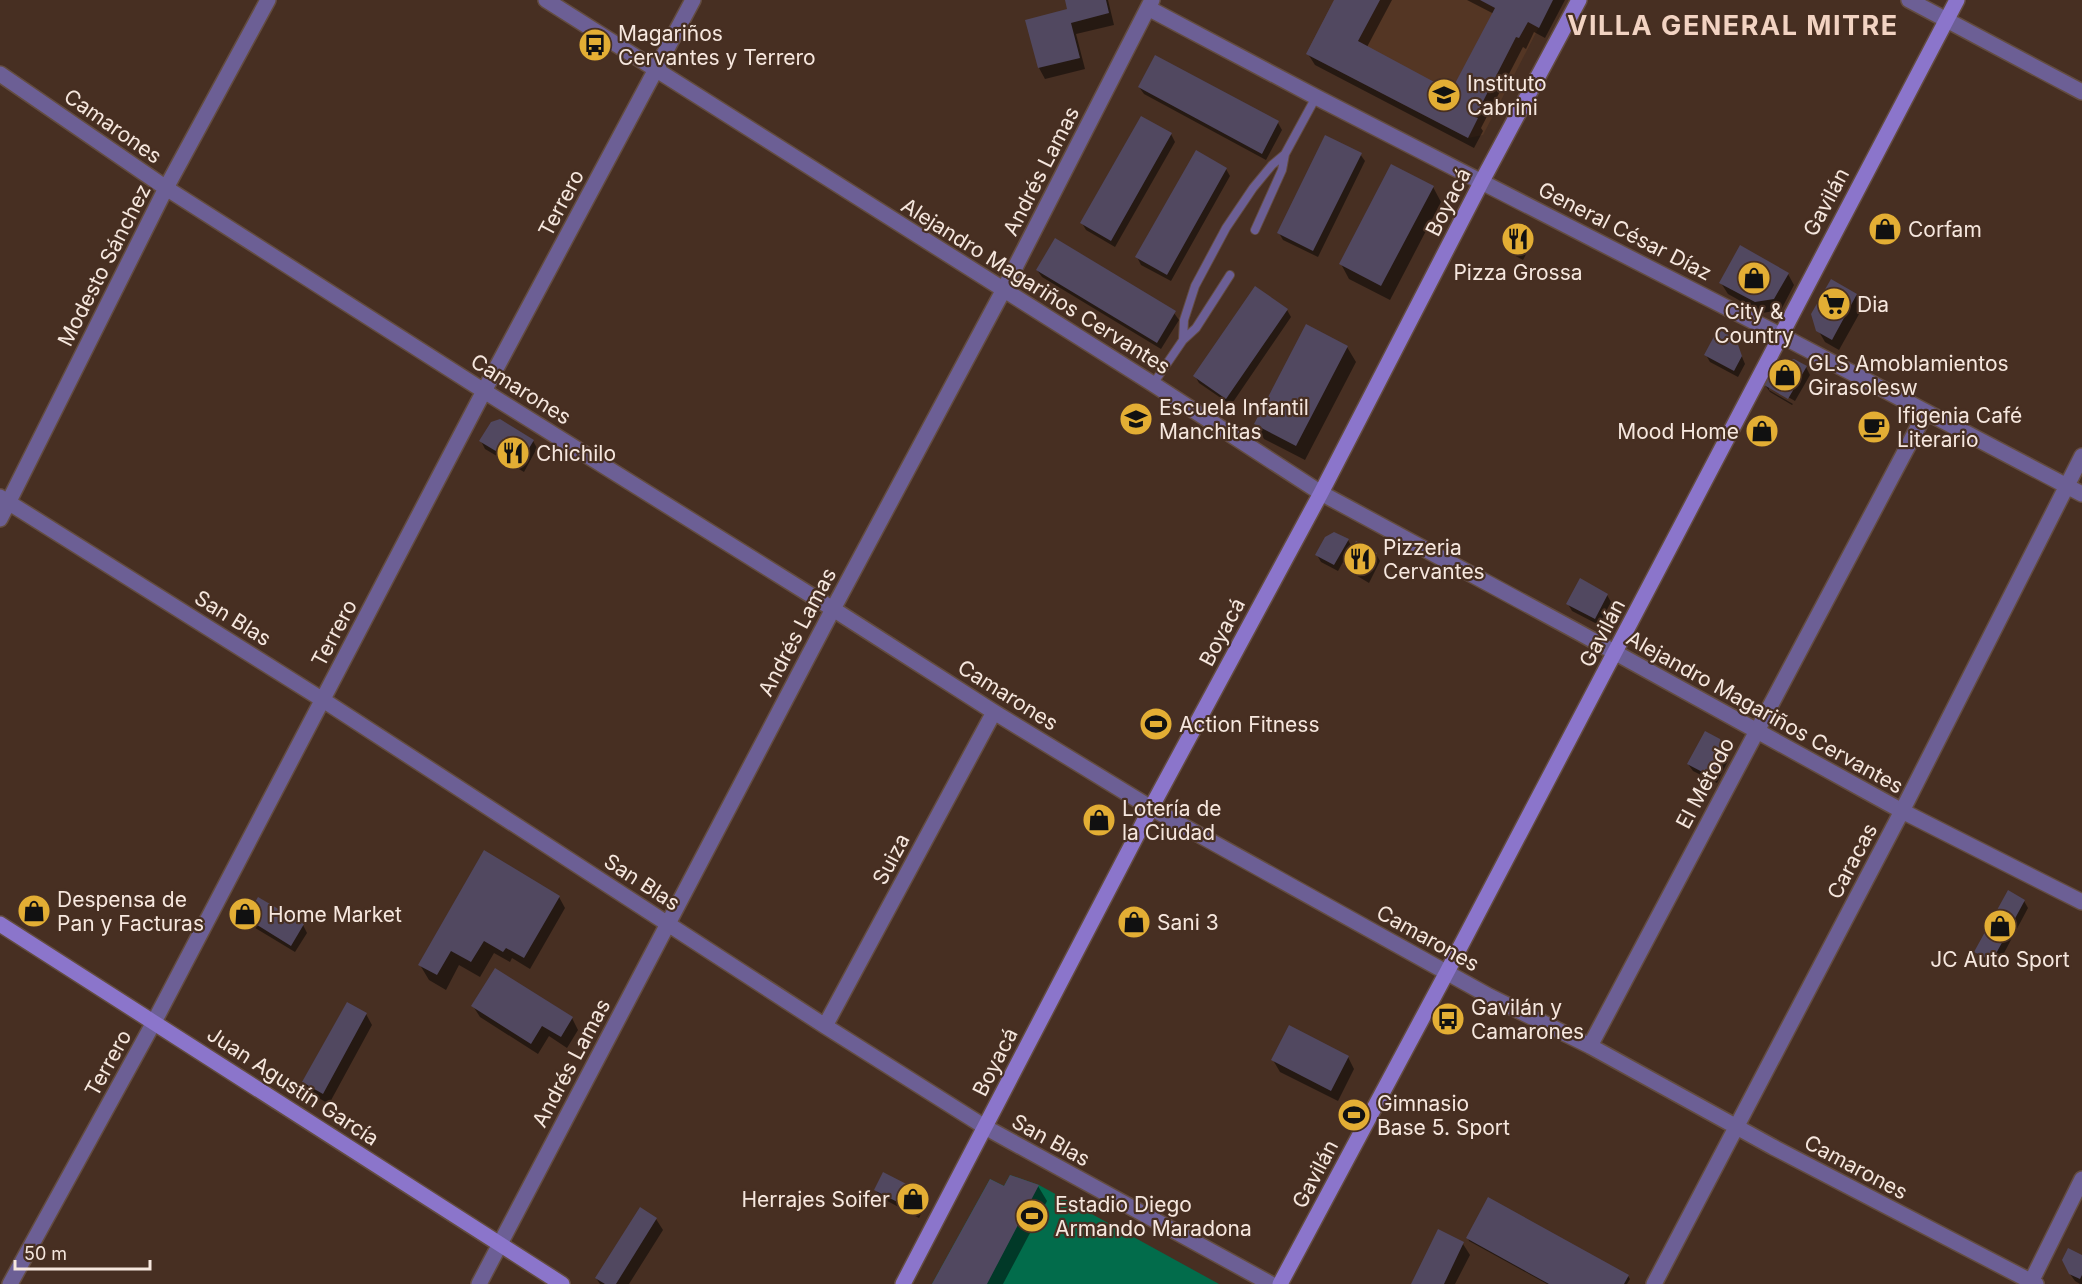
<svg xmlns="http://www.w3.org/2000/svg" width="2082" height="1284" viewBox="0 0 2082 1284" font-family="Inter,sans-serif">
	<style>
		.built { fill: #543624 }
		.green { fill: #026c4b }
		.shadow { fill: #0007 }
		.building { fill: #514860 }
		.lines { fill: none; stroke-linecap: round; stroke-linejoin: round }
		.lane-casing { stroke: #634c40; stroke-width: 10 }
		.street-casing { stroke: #634c40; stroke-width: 18 }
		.secondary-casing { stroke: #634c40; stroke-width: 18 }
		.lane { stroke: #6c5f95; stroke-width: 8 }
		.street { stroke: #6c5f95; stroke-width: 15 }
		.secondary { stroke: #8b75cb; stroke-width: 15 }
		.labels { text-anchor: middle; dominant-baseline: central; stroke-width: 4.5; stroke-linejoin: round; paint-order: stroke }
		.poi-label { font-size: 21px; fill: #f6e7de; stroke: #472f22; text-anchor: start }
		.street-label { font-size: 21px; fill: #f6e7de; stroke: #472f22 }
		.district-label { font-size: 27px; font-weight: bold; letter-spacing: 1.5px; fill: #f2d3c2; stroke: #472f22 }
	</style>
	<rect width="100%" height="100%" fill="#472f22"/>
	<path class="built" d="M1334,0H1553L1483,135L1468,138L1306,54Z"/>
	<path class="green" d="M1010,1175L1039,1185L1219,1284H932L990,1179L1004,1186Z"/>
	<path class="shadow" d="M1066,0H1108L1114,25L1076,34L1085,69L1045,79L1039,68L1069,11Z
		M1336,0H1392L1367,47L1451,93L1494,14L1467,0H1565L1545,38L1534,32L1526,49L1523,47L1481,128L1483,131L1474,148L1315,65L1308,54Z
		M1155,57L1278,123L1282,130L1266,160L1144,94L1139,87Z
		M1171,134L1175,142L1115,247L1086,230L1082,223Z
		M1360,154L1365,161L1318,257L1283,240L1279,233Z
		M1226,169L1230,176L1171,281L1141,265L1137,257Z
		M1433,187L1441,202L1390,300L1349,279L1341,264Z
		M1530,232L1534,239L1523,260L1512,254L1507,247Z
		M1037,270L1174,313L1179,320L1161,349L1042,277Z
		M1788,274L1794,285L1781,310L1762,313L1728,294L1721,283Z
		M1856,295L1863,307L1839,350L1825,342L1818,330Z
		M1287,310L1291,317L1231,405L1199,383L1195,376Z
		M1735,340L1745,364L1738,377L1710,362L1706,355Z
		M1347,347L1356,362L1305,460L1264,439L1256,424Z
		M1806,367L1810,375L1795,401L1769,386V390L1793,404L1792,405L1770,392L1765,385Z
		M481,441H533L537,448L524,472L485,449Z
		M1348,540L1353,549L1376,554L1380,561L1369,583L1349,571L1343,562L1338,571L1321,562L1317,555Z
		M1607,595L1611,602L1599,625L1572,611L1568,604Z
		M1719,740L1728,761L1717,783L1693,771L1688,764Z
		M559,897L565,908L530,969L512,958L510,962L494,953L480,977L459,965L446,990L429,980L420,965Z
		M2024,901L2028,908L1996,968L1980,959L1976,952Z
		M248,918L303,925L307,933L295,952L252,926Z
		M473,1006L572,1018L578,1030L567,1048L549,1036L538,1054L480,1017Z
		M366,1014L372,1025L329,1104L310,1093L304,1082Z
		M1348,1057L1354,1069L1338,1101L1280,1072L1273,1060Z
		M1038,1186L1047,1201L1003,1284H933L1005,1188Z
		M876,1190L923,1194L927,1201L919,1218L880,1197Z
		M656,1219L663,1230L629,1284H600L596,1278Z
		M1468,1238L1628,1276L1630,1279L1627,1284H1547L1469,1241Z
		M1463,1244L1470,1255L1455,1284H1413Z
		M2082,1257V1284H2080L2075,1281L2070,1274Z"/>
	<path class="building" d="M1065,0H1106L1109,13L1071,23L1080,58L1038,68L1025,20L1067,9Z
		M1334,0H1380L1358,41L1451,91L1495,8L1480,0H1553L1539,28L1528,22L1519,38L1516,37L1475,117L1478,118L1468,138L1306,54Z
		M1155,55L1279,121L1262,154L1138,87Z
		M1141,116L1172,133L1111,241L1080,223Z
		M1325,135L1362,153L1313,251L1277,233Z
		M1196,150L1227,168L1167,275L1135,257Z
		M1391,164L1434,186L1381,286L1339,264Z
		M1518,224L1531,231L1519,254L1506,247Z
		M1055,238L1176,311L1157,343L1036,270Z
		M1740,245L1789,273L1774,299L1755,302L1719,283Z
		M1831,279L1857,294L1832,340L1816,331L1811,314Z
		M1255,286L1288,309L1226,399L1193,376Z
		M1306,324L1348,346L1296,446L1254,424Z
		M1718,329L1736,339L1742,356L1734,371L1704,355Z
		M1794,359L1807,366L1788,399L1764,385L1777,362Z
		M500,419L534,440L519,465L479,441L491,422Z
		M1334,532L1349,539L1334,565L1315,555L1325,537Z
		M1356,541L1377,553L1364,576L1343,564Z
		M1580,578L1608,594L1595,619L1566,604Z
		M1705,731L1720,739L1724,753L1712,777L1687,764Z
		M484,850L560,896L524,958L506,948L503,952L484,941L471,962L451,951L437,975L418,965Z
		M2008,890L2025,900L1992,961L1974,952Z
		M258,897L304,924L291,946L246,918Z
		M495,968L573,1017L561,1037L542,1026L531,1044L471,1006Z
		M347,1002L367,1013L323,1094L302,1082Z
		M1289,1025L1349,1056L1331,1091L1271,1060Z
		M883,1172L924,1193L915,1211L874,1190Z
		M1010,1175L1039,1185L987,1284H932L990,1179L1004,1186Z
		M1488,1197L1629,1275L1624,1284H1549L1466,1238Z
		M640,1207L657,1218L616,1284H605L595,1278Z
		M1438,1229L1464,1242L1444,1284H1411Z
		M2068,1248L2082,1255V1275L2080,1279L2069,1274L2062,1260Z"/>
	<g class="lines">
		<defs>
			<path id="lane" d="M1255,230L1282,170L1285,154
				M1183,340L1196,328L1230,275
				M1153,384L1183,340L1184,320L1195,286L1226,228L1253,188L1272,165L1285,154L1316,97"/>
			<path id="street" d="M546,0L1153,384L1321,493L1578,632L1902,811L2082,902
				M1909,0L2082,92
				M1148,8L1316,97L1780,335L2082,494
				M0,74L166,188L484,391L833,609L994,712L1151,808L1489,996L1590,1046L1773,1147L2036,1284
				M0,497L323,700L825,1026L985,1127L1271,1284
				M0,519L166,188L268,0
				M825,1026L994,712
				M1590,1046L1926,412
				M10,1284L154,1022L484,391L693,0
				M479,1284L833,609L1003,291L1152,0
				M1654,1284L1902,811L2082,456
				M2030,1284L2082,1179"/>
			<path id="secondary" d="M0,924L562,1284
				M903,1284L1151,808L1321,493L1482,181L1579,0
				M1280,1284L1447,972L1957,0"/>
		</defs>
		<use href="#lane" class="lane-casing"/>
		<use href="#street" class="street-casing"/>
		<use href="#secondary" class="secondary-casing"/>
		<use href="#lane" class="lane"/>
		<use href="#street" class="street"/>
		<use href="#secondary" class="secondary"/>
	</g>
	<defs>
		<symbol id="bus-disc" viewBox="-11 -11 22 22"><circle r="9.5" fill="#e3ae34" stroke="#472f22"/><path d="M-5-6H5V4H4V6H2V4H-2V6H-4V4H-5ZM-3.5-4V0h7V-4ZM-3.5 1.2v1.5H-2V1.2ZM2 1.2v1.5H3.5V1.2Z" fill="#111"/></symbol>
		<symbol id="school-disc" viewBox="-11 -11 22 22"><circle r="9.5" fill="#e3ae34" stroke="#472f22"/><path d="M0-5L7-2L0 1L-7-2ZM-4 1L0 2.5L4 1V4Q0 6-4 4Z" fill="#111"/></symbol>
		<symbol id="shop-disc" viewBox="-11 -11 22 22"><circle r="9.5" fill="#e3ae34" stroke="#472f22"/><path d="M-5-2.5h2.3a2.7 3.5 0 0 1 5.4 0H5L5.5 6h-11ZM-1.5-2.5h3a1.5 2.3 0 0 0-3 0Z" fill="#111"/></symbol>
		<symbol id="restaurant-disc" viewBox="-11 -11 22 22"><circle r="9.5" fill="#e3ae34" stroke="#472f22"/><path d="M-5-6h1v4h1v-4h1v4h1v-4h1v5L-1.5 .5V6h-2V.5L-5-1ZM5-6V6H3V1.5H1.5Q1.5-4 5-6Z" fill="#111"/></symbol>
		<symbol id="supermarket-disc" viewBox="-11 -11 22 22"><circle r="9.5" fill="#e3ae34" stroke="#472f22"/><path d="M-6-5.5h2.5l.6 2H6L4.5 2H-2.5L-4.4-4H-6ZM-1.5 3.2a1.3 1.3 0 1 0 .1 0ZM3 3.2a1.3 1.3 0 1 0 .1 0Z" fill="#111"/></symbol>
		<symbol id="cafe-disc" viewBox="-11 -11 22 22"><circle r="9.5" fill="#e3ae34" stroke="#472f22"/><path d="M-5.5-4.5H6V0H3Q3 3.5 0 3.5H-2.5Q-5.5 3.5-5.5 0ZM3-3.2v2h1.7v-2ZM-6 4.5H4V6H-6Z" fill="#111"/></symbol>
		<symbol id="stadium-disc" viewBox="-11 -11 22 22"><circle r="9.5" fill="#e3ae34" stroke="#472f22"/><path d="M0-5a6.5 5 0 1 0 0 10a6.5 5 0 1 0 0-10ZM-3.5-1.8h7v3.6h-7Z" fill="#111"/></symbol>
	</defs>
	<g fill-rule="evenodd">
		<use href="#bus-disc" x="576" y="26" width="38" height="38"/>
		<use href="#school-disc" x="1425" y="76" width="38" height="38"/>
		<use href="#shop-disc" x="1866" y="210" width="38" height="38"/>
		<use href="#restaurant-disc" x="1499" y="220" width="38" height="38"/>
		<use href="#shop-disc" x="1735" y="259" width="38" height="38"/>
		<use href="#supermarket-disc" x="1815" y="285" width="38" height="38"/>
		<use href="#shop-disc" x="1766" y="356" width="38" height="38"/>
		<use href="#school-disc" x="1117" y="400" width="38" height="38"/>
		<use href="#cafe-disc" x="1855" y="408" width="38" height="38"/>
		<use href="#shop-disc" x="1743" y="412" width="38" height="38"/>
		<use href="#restaurant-disc" x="494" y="434" width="38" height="38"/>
		<use href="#restaurant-disc" x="1341" y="540" width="38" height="38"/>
		<use href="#stadium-disc" x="1137" y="705" width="38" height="38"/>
		<use href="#shop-disc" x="1080" y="801" width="38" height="38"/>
		<use href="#shop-disc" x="15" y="892" width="38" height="38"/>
		<use href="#shop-disc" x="226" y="895" width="38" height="38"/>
		<use href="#shop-disc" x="1115" y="903" width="38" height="38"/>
		<use href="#shop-disc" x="1981" y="907" width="38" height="38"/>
		<use href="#bus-disc" x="1429" y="1000" width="38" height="38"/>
		<use href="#stadium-disc" x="1335" y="1096" width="38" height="38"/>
		<use href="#shop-disc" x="894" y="1180" width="38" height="38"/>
		<use href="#stadium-disc" x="1013" y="1197" width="38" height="38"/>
	</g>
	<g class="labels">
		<g class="poi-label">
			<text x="618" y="33">Magariños<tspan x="618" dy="24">Cervantes y Terrero</tspan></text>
			<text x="1467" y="83">Instituto<tspan x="1467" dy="24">Cabrini</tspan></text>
			<text x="1908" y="229">Corfam</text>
			<text x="1518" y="272" text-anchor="middle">Pizza Grossa</text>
			<text x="1857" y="304">Dia</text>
			<text x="1754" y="311" text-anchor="middle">City &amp;<tspan x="1754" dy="24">Country</tspan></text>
			<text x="1808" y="363">GLS Amoblamientos<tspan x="1808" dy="24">Girasolesw</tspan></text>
			<text x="1159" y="407">Escuela Infantil<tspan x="1159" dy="24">Manchitas</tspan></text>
			<text x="1897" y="415">Ifigenia Café<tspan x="1897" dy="24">Literario</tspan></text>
			<text x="1739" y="431" text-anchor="end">Mood Home</text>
			<text x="536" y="453">Chichilo</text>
			<text x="1383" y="547">Pizzeria<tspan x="1383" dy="24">Cervantes</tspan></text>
			<text x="1179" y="724">Action Fitness</text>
			<text x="1122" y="808">Lotería de<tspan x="1122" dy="24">la Ciudad</tspan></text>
			<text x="57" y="899">Despensa de<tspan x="57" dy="24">Pan y Facturas</tspan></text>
			<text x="268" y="914">Home Market</text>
			<text x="1157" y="922">Sani 3</text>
			<text x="2000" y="959" text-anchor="middle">JC Auto Sport</text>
			<text x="1471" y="1007">Gavilán y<tspan x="1471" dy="24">Camarones</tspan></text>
			<text x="1377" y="1103">Gimnasio<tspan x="1377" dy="24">Base 5. Sport</tspan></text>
			<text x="890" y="1199" text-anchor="end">Herrajes Soifer</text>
			<text x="1055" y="1204">Estadio Diego<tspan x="1055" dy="24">Armando Maradona</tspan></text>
		</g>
		<g class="street-label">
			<text transform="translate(113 126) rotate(35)">Camarones</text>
			<text transform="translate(1041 171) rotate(-63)">Andrés Lamas</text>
			<text transform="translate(1448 202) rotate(-63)">Boyacá</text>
			<text transform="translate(1826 202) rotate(-62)">Gavilán</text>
			<text transform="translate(561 203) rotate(-62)">Terrero</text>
			<text transform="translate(1625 231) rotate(27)">General César Díaz</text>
			<text transform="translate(104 265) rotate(-63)">Modesto Sánchez</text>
			<text transform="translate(1036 286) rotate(32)">Alejandro Magariños Cervantes</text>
			<text transform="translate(521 389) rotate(32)">Camarones</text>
			<text transform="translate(233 618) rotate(32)">San Blas</text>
			<text transform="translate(797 632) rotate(-62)">Andrés Lamas</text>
			<text transform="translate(1222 632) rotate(-62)">Boyacá</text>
			<text transform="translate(334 633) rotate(-62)">Terrero</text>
			<text transform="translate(1602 633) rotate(-62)">Gavilán</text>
			<text transform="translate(1008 695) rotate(32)">Camarones</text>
			<text transform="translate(1765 712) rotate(29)">Alejandro Magariños Cervantes</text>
			<text transform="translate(1705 783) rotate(-62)">El Método</text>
			<text transform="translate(891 859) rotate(-62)">Suiza</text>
			<text transform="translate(1852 861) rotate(-62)">Caracas</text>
			<text transform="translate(642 882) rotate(33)">San Blas</text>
			<text transform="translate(1428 938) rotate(29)">Camarones</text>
			<text transform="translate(995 1062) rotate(-63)">Boyacá</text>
			<text transform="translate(108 1063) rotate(-61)">Terrero</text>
			<text transform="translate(571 1063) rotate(-62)">Andrés Lamas</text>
			<text transform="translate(293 1086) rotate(33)">Juan Agustín García</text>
			<text transform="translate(1051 1140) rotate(29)">San Blas</text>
			<text transform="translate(1856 1167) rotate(28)">Camarones</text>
			<text transform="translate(1315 1174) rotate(-62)">Gavilán</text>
		</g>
		<g class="district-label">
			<text x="1733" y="25">VILLA GENERAL MITRE</text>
		</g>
	</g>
	<path d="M15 1260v9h135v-9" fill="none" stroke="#f6e7de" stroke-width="3"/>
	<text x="24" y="1260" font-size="18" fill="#f6e7de" stroke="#472f22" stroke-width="4.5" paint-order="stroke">50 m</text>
</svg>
